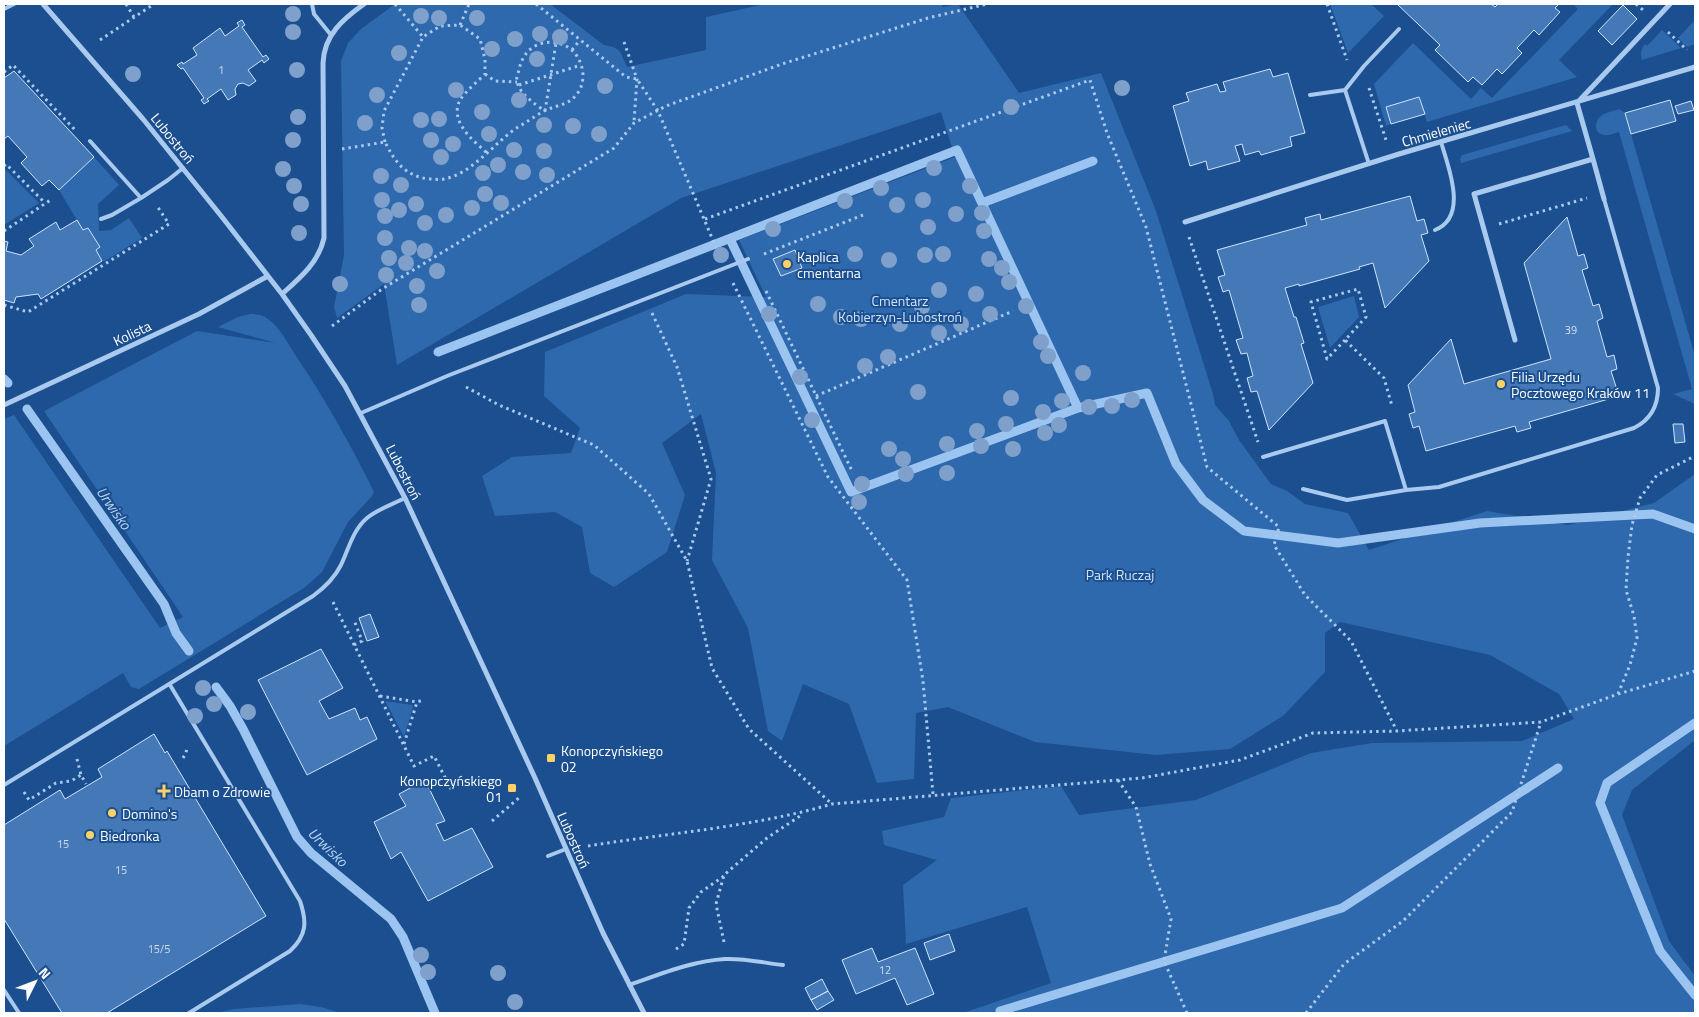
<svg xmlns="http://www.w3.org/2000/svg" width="1699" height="1017" viewBox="0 0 1699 1017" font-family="'Titillium Web',sans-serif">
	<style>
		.green { fill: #2e69ad }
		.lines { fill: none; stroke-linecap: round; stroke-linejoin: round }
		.stream { stroke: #9cc4f0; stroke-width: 9 }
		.building { fill: #4478b7; stroke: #cfe3fa }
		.path { stroke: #a9c9ee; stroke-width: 3; stroke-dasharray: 2.5 4; stroke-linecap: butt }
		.service { stroke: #a9c9ee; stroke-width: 4 }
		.minor { stroke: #a9c9ee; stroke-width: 5 }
		.tree { fill: #7ea0ca }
		.poi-dot { fill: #ffd166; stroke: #1b4f8f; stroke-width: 2 }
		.labels { text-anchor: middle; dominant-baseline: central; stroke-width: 4; stroke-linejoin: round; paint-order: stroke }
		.number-label { font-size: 11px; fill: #d0dded }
		.street-label { font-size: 14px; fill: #fff; stroke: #1b4f8f }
		.poi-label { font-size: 14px; fill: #fff; stroke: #1b4f8f; text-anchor: start }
		.park-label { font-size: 14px; fill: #cfe3fa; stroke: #1b4f8f }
		.water-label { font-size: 15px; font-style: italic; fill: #b5d3f5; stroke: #1b4f8f }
	</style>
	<rect width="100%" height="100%" fill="#1b4f8f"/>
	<path class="green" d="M395,4H550L604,45C622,48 620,52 627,67L706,50V17L765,4H942L943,7L958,4L1019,93L1101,73L1156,211L1213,394L1215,405L1229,421L1239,440L1271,484L1287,491L1305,504L1348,513L1369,550L1487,511L1568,525L1654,503L1695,474V740L1632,790L1622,815L1669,941L1695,976V1013H963L1051,983L1027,907L906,944L903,885L937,860L884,845L882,831L944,817L951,798L1061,786L1079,815L1196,800L1311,753L1372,743L1522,741L1574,719L1559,694L1490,655L1340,622L1325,633V672L1283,716L1230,749L1156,755L1035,742L948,707L916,713L914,779L877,783L849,704L803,684L782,741L768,731L748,628L712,560L716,473L701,414L662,443L685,495L667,552L614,587L590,573L582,527L555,512L495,516L482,476L512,457L571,453L580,428L544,396L545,352L686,294L766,297L739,240L955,157L941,112L681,198L397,365L384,284L337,318L334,307L344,255L341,61L348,43L361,29Z
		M1330,4H1371L1384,16L1348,53Z
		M1573,4H1613L1559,60L1577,77L1427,122L1419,97L1386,107L1391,124L1386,126L1374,84L1413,43L1471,99L1481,88L1492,98L1578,9Z
		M1695,20V44L1687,47L1678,38Z
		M1662,30L1681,48L1642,60C1640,53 1641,49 1645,44L1647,46Z
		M1619,109L1625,113L1695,356V404L1673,394L1692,389L1619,132C1615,133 1609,136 1604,135C1592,133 1595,118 1604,114C1608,112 1614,111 1619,109Z
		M1566,125L1572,131L1461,163L1460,159L1462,155Z
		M94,157L119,185L98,204L99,231L111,230L129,218L142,238L105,261H102L96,250L100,247L88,228L83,230L59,190Z
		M6,170L39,203L4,225V171Z
		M1354,296L1359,317L1330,348L1318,307Z
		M250,314C257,314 263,315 268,319C280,327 288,344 296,356C325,399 351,445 374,492L372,496L348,522L322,572L304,588L139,689L131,687L123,673L4,746V419L14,415L160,628L183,617L44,411L197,331L276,343L218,327L238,317Z
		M385,701L412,705L413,707L404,737Z
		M300,1004L321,1007L341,1013H216L234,1009Z"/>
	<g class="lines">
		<path class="stream" d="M982,203L1093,161
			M730,239L851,492L1078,408L1147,393L1176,464L1203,500L1244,531L1338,543L1480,523L1653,514L1695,529
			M438,352L957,150L1078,408
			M4,379L8,383
			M27,409L164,604L176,633L189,651
			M216,687L230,706L243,729L297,837L311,853L391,919L403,937L435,1013
			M1695,723L1607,783L1600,803L1660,951L1695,995
			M1000,1011L1342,908L1558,768"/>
	</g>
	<path class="building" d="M1397,4H1491L1495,7L1498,4H1559L1555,8L1560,12L1539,35L1534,30L1517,48L1522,53L1502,74L1497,69L1482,85L1473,77L1468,82L1435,50L1440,45Z
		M1623,5L1637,19L1612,45L1598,31Z
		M242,20L245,25L242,27L263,57L266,55L269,59L264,63L262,60L248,70L256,81L249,86L243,83L238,84L235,89L236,95L228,100L221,89L207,99L209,101L204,104L201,100L204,98L183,68L181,69L177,65L182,62L183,64L197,55L193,48L220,28L225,36L239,26L237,23Z
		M1270,69L1273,77L1288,73L1305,133L1290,137L1292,146L1261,155L1259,151L1245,155L1242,144L1235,146L1240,161L1208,170L1206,161L1190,166L1173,106L1189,101L1186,93L1217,84L1220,92L1226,91L1223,82Z
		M14,71L94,157L59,190L49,180L42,186L21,163L27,157L8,136L4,139V78Z
		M1419,97L1425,114L1391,124L1386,107Z
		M1670,100L1676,121L1631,134L1625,113Z
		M1691,101L1694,110L1678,114L1675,106Z
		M1410,196L1417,221L1424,219L1428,233L1421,235L1429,261L1385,308L1373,263L1359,267L1360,269L1299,286V284L1285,288L1294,317H1296L1304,343L1301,344L1313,383L1269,430L1257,391L1251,392L1247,378L1253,376L1247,353L1241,354L1236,340L1243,338L1229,290L1223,292L1218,277L1225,275L1217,250L1307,225L1305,218L1320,214L1321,220Z
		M1567,217L1578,256L1584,254L1588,268L1582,270L1593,306L1599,304L1603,318L1597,321L1607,357L1614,355L1617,369L1611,371L1619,396L1529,422L1531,428L1517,432L1515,426L1426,451L1419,426L1413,428L1409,414L1415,412L1408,385L1451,339L1464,384L1551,359L1524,263Z
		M77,220L83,230L88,228L100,247L96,250L102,261L41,299L38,294L16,297L14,303L4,300V241L8,242L6,251L21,255L34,246L29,239L56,222L60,230Z
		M795,250L802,268L781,276L773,259Z
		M1673,424H1683L1685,442L1675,443Z
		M370,614L379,637L367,641L359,618Z
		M321,649L343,688L319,701L329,719L355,708L360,720L367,717L377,739L307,775L258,680Z
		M154,734L165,753L167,751L266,916L107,1013H62L4,919V825L60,790L65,799L102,777L98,769Z
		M425,780L445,821L436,824L444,841L472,828L493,867L428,901L401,852L391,859L374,822L406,806L399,794Z
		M949,934L955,951L930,960L924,943Z
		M872,948L878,962L915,948L934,994L907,1005L895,978L856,994L842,960Z
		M822,979L828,991L811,1000L805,988Z
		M828,991L834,1000L817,1010L811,1000Z"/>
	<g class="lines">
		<path class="path" d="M126,4L134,17
			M395,4L423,37
			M536,4L626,77L637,79L658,111L718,252
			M1327,4L1347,60
			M1636,4L1643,10
			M460,25L469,4
			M1668,32L1687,50
			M100,40L154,4
			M624,42L637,79L634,122
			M572,50L580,40
			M4,72L13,65L77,132
			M485,74L495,81L517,82
			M519,85L581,65
			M1369,88L1386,140
			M545,111L556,43
			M385,142L382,128L384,111L423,37L440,26L460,25L480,39L485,59V74C478,81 465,92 460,100C449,122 473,140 487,153
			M342,149L385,142C395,162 405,176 429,179C434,179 439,180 444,179C472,174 495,142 518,127C527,122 535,116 544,111C558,104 570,106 579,91C589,74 579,49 561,44C540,38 523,49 519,70C518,73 516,78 517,81C519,94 535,104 545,111
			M4,166L6,164L45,203
			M705,219L1090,80L1107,133L1146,227L1207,467L1279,527L1274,545L1305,595L1351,641L1397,731
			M1499,224L1587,198
			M4,231L52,199
			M1189,237L1258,442
			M764,254L863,215
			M733,283L828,477L907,580L923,681L933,794
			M766,291L853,473
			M4,305L28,312L169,224L157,206
			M652,313L677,367L711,479L687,561
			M332,326L382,289L614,148L634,123L666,106L782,64L928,18L987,4
			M1345,340L1327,359L1311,302L1358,289L1366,317L1345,340L1384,378L1392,406
			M466,387L499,405L594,445L649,494L687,561L712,668L749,729L832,804
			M816,396L1013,311
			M333,602L414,766L434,756L452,791
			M354,645L362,641L354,620
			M1618,694L1630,665L1637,638L1634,616L1626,590L1628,557L1632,525L1640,498L1657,475L1695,456
			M380,696L417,702L423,700
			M404,744L417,702
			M183,758L186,753L187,747
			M77,759L81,775L86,784
			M1118,780L1136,807L1150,864L1171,919L1164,961L1187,1013
			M24,792L29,800L56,783L71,781L81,775
			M492,821L521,796
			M588,846C669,833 753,827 832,804L1142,778L1240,760L1313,733L1397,731L1541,722L1618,694L1695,671
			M724,942L716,904L724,875L767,838L803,814
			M676,949L684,944L689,908L701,892L724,876
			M1306,1013L1344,964L1403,921L1512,812L1541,722"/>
		<path class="service" d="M312,4L314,14L331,35
			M4,9L14,4
			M1345,90L1369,164
			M1310,95L1345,90L1364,66L1399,29
			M90,141L141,198L168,180L183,168
			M101,219L112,215L141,198
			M1435,230C1469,217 1448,166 1441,142
			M361,413L447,376L748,259
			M1263,457L1385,421L1406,490L1439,487L1634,428C1650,420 1658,407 1658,388L1604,199
			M1303,489L1347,500L1406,490
			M170,685L300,901C307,922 307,935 290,951L189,1013
			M4,785L313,596C324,588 335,577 341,565C349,548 353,530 367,518C378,509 393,504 405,498
			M548,856L566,849
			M629,985C661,974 692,961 725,959C744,958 764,963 783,965
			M4,990L19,1013"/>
		<path class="minor" d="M43,4L143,119L222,217L282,294L311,335L345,386L405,498L535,778L603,933L644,1013
			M1593,159L1604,199
			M1185,222L1399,154L1695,67
			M282,294C300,278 319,262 324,238L323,63C324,35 343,19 364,4
			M1515,340L1474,194L1593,159L1577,103L1670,4
			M4,405L199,314L268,276"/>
	</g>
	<g class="tree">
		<circle cx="293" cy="14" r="8"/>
		<circle cx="421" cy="16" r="8"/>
		<circle cx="439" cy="18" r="8"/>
		<circle cx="477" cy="18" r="8"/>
		<circle cx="293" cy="32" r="8"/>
		<circle cx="540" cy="34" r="8"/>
		<circle cx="560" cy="37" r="8"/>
		<circle cx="515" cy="39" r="8"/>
		<circle cx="492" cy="49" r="8"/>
		<circle cx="399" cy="53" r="8"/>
		<circle cx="537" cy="59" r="8"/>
		<circle cx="297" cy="70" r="8"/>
		<circle cx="133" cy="74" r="8"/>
		<circle cx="605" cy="86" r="8"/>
		<circle cx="1122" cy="88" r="8"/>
		<circle cx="456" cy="90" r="8"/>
		<circle cx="377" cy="95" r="8"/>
		<circle cx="519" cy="100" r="8"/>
		<circle cx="1011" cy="107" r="8"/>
		<circle cx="482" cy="112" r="8"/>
		<circle cx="298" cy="117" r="8"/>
		<circle cx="439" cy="119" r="8"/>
		<circle cx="421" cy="120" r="8"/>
		<circle cx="365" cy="123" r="8"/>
		<circle cx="544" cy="125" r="8"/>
		<circle cx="573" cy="126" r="8"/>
		<circle cx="489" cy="134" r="8"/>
		<circle cx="599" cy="134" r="8"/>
		<circle cx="293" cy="140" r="8"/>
		<circle cx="431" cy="140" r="8"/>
		<circle cx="453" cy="144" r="8"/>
		<circle cx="514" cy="150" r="8"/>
		<circle cx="544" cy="151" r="8"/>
		<circle cx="441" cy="157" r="8"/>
		<circle cx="498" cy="165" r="8"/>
		<circle cx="934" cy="168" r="8"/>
		<circle cx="283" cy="169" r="8"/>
		<circle cx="523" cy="172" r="8"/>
		<circle cx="483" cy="173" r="8"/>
		<circle cx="547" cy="175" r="8"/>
		<circle cx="381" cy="176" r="8"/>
		<circle cx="401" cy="185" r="8"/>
		<circle cx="294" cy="186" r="8"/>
		<circle cx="970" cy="186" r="8"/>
		<circle cx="881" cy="188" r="8"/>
		<circle cx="485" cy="194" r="8"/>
		<circle cx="382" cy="200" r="8"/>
		<circle cx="923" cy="200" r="8"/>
		<circle cx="845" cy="201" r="8"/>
		<circle cx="501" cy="203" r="8"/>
		<circle cx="301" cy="204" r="8"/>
		<circle cx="416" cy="204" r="8"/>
		<circle cx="897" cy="205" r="8"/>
		<circle cx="472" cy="208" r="8"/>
		<circle cx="399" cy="210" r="8"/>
		<circle cx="982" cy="213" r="8"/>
		<circle cx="956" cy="214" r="8"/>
		<circle cx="446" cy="215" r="8"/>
		<circle cx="385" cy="216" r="8"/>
		<circle cx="425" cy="223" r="8"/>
		<circle cx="928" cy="227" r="8"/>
		<circle cx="773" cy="229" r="8"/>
		<circle cx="984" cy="231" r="8"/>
		<circle cx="299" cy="233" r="8"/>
		<circle cx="385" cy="238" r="8"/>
		<circle cx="409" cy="248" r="8"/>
		<circle cx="425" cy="251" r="8"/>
		<circle cx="855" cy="254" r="8"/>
		<circle cx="943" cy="254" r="8"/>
		<circle cx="721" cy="255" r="8"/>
		<circle cx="925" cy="255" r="8"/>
		<circle cx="389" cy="258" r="8"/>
		<circle cx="989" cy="259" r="8"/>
		<circle cx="889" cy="260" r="8"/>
		<circle cx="406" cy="263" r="8"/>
		<circle cx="1002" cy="268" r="8"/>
		<circle cx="437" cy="271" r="8"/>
		<circle cx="386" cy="275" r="8"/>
		<circle cx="1009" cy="282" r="8"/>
		<circle cx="340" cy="284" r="8"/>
		<circle cx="417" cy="286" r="8"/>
		<circle cx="939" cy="290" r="8"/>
		<circle cx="976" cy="294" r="8"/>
		<circle cx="818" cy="304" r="8"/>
		<circle cx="419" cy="305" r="8"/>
		<circle cx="1026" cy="306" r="8"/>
		<circle cx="922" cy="307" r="8"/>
		<circle cx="769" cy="314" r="8"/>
		<circle cx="990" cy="314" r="8"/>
		<circle cx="841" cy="317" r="8"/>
		<circle cx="861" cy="319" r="8"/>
		<circle cx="900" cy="324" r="8"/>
		<circle cx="961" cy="324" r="8"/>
		<circle cx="939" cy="333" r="8"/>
		<circle cx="1041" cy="342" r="8"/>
		<circle cx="1048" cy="356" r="8"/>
		<circle cx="888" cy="357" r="8"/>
		<circle cx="865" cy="366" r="8"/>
		<circle cx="1083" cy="373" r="8"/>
		<circle cx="800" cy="377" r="8"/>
		<circle cx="918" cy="392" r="8"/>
		<circle cx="1011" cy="398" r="8"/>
		<circle cx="1132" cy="400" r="8"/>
		<circle cx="1062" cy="401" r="8"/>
		<circle cx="1112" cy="406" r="8"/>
		<circle cx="1089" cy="407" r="8"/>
		<circle cx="1043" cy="412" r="8"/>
		<circle cx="812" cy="420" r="8"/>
		<circle cx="1006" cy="424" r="8"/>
		<circle cx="1059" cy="425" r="8"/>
		<circle cx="977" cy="431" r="8"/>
		<circle cx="1045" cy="433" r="8"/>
		<circle cx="947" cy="444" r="8"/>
		<circle cx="981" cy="446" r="8"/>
		<circle cx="889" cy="449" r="8"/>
		<circle cx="1013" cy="449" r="8"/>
		<circle cx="903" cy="459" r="8"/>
		<circle cx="947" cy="473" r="8"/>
		<circle cx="906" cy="474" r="8"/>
		<circle cx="862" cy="484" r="8"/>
		<circle cx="859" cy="502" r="8"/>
		<circle cx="203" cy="688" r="8"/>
		<circle cx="214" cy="704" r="8"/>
		<circle cx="248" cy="712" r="8"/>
		<circle cx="195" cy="716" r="8"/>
		<circle cx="421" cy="955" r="8"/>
		<circle cx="428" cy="972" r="8"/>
		<circle cx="498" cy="973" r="8"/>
		<circle cx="515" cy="1002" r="8"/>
	</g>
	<g class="poi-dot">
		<circle cx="787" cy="264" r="5"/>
		<circle cx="1501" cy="384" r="5"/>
		<rect x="546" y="753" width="10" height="10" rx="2.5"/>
		<rect x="507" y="783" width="10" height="10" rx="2.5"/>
		<path d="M161.5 783.5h5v5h5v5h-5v5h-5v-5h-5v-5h5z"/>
		<circle cx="112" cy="813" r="5"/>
		<circle cx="90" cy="835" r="5"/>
	</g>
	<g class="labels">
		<g class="number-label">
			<text x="221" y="70">1</text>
			<text x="1571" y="330">39</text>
			<text x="63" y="844">15</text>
			<text x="121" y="870">15</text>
			<text x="159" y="949">15/5</text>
			<text x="885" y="970">12</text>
		</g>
		<g class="street-label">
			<text transform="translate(1436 132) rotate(-16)">Chmieleniec</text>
			<text transform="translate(173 138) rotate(51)">Lubostroń</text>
			<text transform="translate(132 333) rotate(-25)">Kolista</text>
			<text transform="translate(404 472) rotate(63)">Lubostroń</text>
			<text transform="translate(574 840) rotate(66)">Lubostroń</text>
		</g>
		<g class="poi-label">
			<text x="797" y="256">Kaplica<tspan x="797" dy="16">cmentarna</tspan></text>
			<text x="1511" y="376">Filia Urzędu<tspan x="1511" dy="16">Pocztowego Kraków 11</tspan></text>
			<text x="561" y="750">Konopczyńskiego<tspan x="561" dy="16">02</tspan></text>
			<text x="502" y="780" text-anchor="end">Konopczyńskiego<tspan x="502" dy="16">01</tspan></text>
			<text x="174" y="791">Dbam o Zdrowie</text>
			<text x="122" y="813">Domino's</text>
			<text x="100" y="835">Biedronka</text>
		</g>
		<g class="park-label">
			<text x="900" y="300">Cmentarz<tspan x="900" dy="16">Kobierzyn-Lubostroń</tspan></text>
			<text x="1120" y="574">Park Ruczaj</text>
		</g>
		<g class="water-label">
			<text transform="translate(114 508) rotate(55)">Urwisko</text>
			<text transform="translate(328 847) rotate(44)">Urwisko</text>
		</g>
	</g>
	<rect width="1699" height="1017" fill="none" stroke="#ffffff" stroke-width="10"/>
	<g transform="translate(35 982) rotate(48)" stroke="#1b4f8f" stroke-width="4" paint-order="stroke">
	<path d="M0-4L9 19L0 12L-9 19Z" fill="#ffffff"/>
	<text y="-8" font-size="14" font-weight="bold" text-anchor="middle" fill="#ffffff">N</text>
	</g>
</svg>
